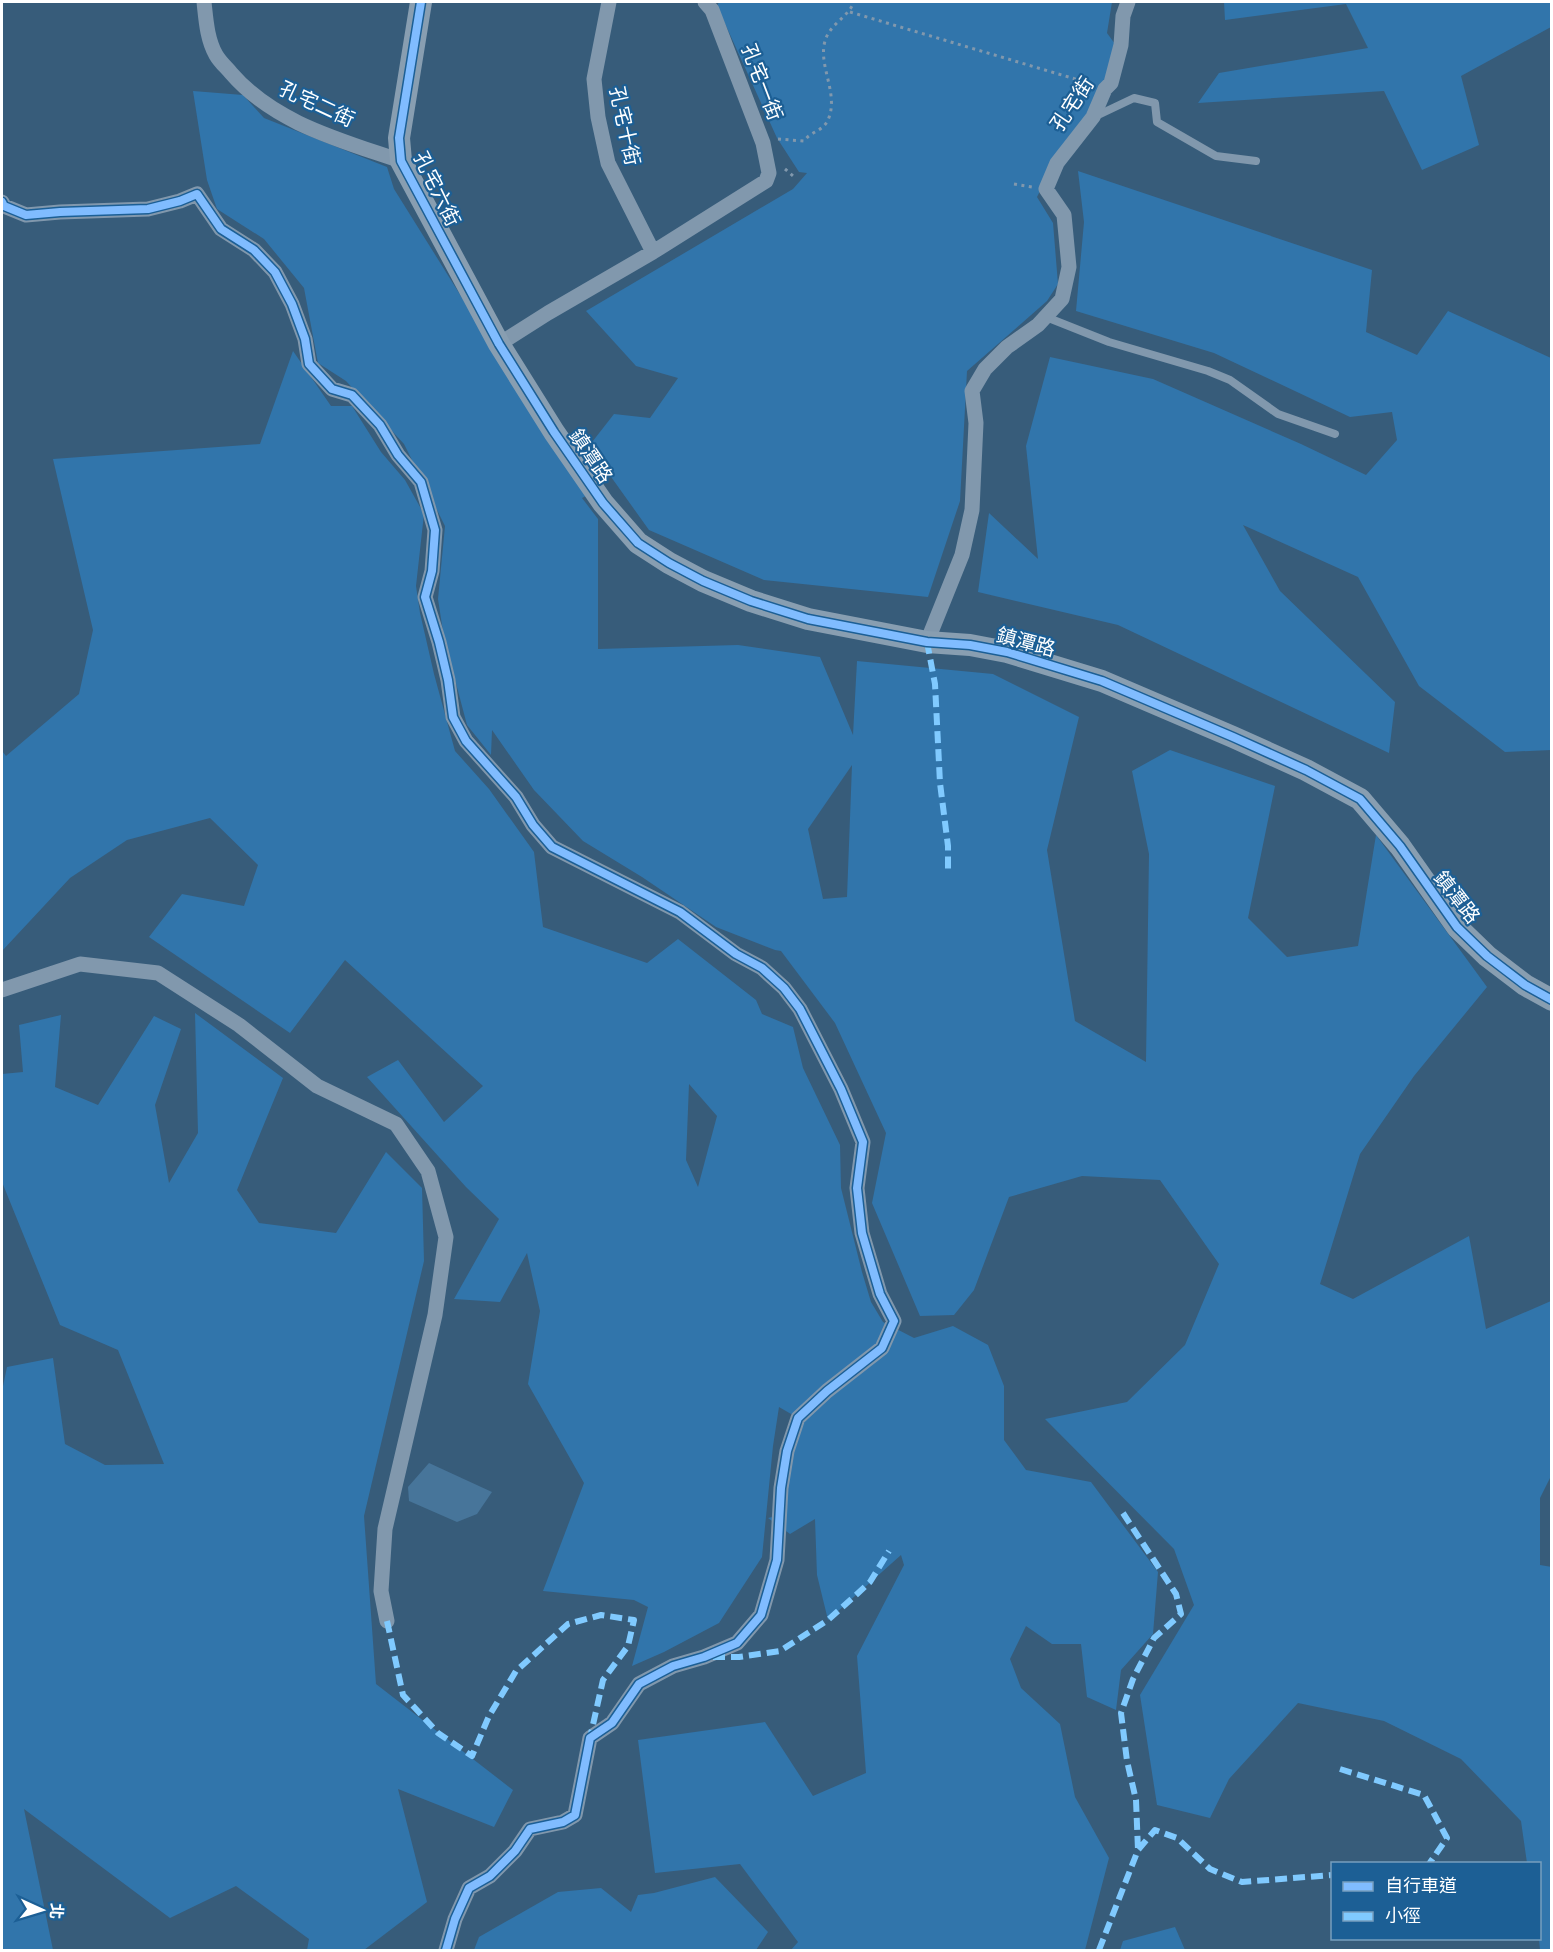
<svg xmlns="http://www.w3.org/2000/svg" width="1553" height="1952" viewBox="0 0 1553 1952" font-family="Rubik,'Noto Sans TC',sans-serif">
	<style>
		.green { fill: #3175ab; fill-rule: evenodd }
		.water { fill: #47759a }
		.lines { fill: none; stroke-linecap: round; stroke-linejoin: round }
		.path { stroke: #8198ad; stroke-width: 3; stroke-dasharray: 3 4.5; stroke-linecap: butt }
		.lane { stroke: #8198ad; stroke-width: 8 }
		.street { stroke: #8198ad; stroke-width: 15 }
		.secondary { stroke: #889eb1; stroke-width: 22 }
		.quiet { stroke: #80caff; stroke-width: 6; stroke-dasharray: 12 6; stroke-linecap: butt }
		.cycleway-casing { stroke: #1c5f95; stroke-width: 11 }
		.cycleway { stroke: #80bcff; stroke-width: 8 }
		.labels { text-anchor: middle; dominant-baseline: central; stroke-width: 4.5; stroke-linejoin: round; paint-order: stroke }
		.street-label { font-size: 20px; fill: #fff; stroke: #1c5f95 }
	</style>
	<rect width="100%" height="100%" fill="#375c7a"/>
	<path class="green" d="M719,2H1112L1107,33L1115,44L1106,95L1047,177L1037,197L1053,223L1058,284L1047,301L967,371L960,501L928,597L764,580L649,530L589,446L614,414L650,418L678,378L636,366L586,311L793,189L807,173L799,172L777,138L717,6Z
		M1224,2H1551V27L1461,76L1479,145L1422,170L1384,91L1198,103L1219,73L1368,48L1346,4L1225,20Z
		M193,91L243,95L264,118L387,167L394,189L586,496L582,498L598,519V649L738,645L820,657L853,735L857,661L993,674L1079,717L1047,850L1075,1021L1146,1062L1149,854L1132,771L1170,750L1275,786L1248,918L1287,957L1358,946L1376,835L1487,987L1414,1076L1360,1154L1320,1284L1353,1299L1469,1236L1486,1329L1551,1301V1476L1540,1498V1565L1552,1567L1551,1950H1540L1539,1939L1540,1864L1527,1863L1521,1821L1461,1759L1384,1721L1298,1703L1229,1779L1210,1818L1157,1805L1140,1695L1194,1605L1174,1549L1045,1419L1127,1402L1185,1345L1219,1264L1160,1180L1082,1176L1009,1197L974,1290L954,1315L920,1316L872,1203L886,1133L835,1023L781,951L775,950L716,927L642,877L583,841L534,790L492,730L491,755L467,725L444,638L438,599L445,526L404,444L346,381L318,363L304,288L264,239L217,209L207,180ZM852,765L847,897L823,899L808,829Z
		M1078,171L1372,270L1366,332L1417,355L1448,311L1551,358V750L1505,752L1419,686L1358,577L1243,525L1280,591L1395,702L1389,753L1118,625L978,592L989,513L1038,559L1026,446L1050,357L1153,379L1301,444L1366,475L1397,440L1392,412L1350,417L1214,353L1076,311L1084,222Z
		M293,351L331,406H352L381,452L405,480L424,514L416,586L420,613L434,674L455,751L489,789L534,852L543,927L647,963L678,939L756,1000L762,1014L793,1027L803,1068L840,1145L841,1188L862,1272L871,1302L883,1322L914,1338L953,1326L988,1345L1004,1386V1440L1026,1470L1091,1482L1158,1572L1153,1634L1121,1670L1116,1710L1087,1697L1081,1644H1052L1026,1626L1010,1659L1021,1688L1060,1724L1075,1797L1109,1858L1085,1950H791L798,1942L740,1864L655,1873L638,1740L765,1722L813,1796L866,1773L857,1656L904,1565L901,1555L828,1620L817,1575L815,1519L790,1534L768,1518L781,1515L798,1418L779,1407L773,1446L762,1557L719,1623L664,1652L632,1666L648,1607L634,1600L543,1591L584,1483L528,1384L540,1311L527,1253L500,1302L454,1299L499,1219L466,1187L367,1077L398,1060L444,1122L483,1086L345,960L290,1033L149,937L182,894L244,906L258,865L210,818L127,840L70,878L2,951V751L6,756L79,694L93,630L53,459L260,444ZM689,1084L717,1116L698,1187L686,1160Z
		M195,1013L283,1078L237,1190L259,1223L336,1233L386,1152L422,1188L424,1261L364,1516L376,1684L513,1790L494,1827L398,1789L427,1902L364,1950H307L309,1939L236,1886L170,1918L24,1809L53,1950H2V1391L7,1367L53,1358L65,1444L105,1465L164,1464L118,1350L60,1325L2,1182V1074L23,1072L19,1025L61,1015L55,1087L98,1105L154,1016L181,1029L155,1105L169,1183L198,1133Z
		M715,1877L768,1932L756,1950H474L479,1937L558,1892L601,1888L631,1912L638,1895L654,1893Z
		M1175,1927L1185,1950H1120L1123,1941Z"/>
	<path class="water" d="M429,1463L492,1492L477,1514L457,1522L409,1501L408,1487Z"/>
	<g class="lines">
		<path class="path" d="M850,12L1092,84
			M778,139L804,141C811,131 822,132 828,120C840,93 816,64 826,38C832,23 848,17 854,2
			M785,169L793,176
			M1014,184L1032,187"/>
		<path class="lane" d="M1094,117L1134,98L1155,103L1157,122L1216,156L1256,161
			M1046,317L1109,342L1208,371L1230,380L1278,414L1335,434"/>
		<path class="street" d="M204,2C206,20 207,39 216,55C220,62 226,67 231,73C274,123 340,140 401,161
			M609,2L594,79L598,117L608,163L653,252
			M2,202L4,206L26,215L60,212L148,209L180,201L197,194L221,229L254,250L275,272L292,304L305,339L309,364L332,389L352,395L380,425L398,455L421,482L435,530L432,571L425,597L439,642L448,680L453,717L466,741L516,797L533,825L552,847L680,912L736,954L762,968L784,988L800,1009L841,1089L863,1142L857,1188L862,1233L880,1294L894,1321L882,1348L827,1391L798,1418L787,1451L781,1488L777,1560L761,1615L737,1643L704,1657L673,1666L639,1684L612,1723L590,1738L575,1815L563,1822L530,1829L515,1851L490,1876L469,1888L455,1919L446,1950
			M499,344L548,313L653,252L766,181L769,173L763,143L712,10L705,2
			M927,642L962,555L972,510L976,423L972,391L985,369L1007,347L1038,325L1062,299L1069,267L1064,215L1046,189L1057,163L1093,117L1105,89L1111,83L1121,45L1123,16L1128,2
			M2,990L80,964L158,973L239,1025L317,1086L396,1124L428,1171L446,1237L435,1315L385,1529L381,1591L387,1621"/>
		<path class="secondary" d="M421,2L399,138L401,161L499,344L554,432L603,503L638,543L669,563L703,581L751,601L808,619L927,642L970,645L1007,652L1102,681L1233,737L1306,770L1360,799L1400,846L1457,927L1487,956L1525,985L1552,1000"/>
		<path class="quiet" d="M927,642L935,684L940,783L948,846V869
			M1123,1513L1176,1594L1181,1614L1154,1638L1133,1679L1121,1713L1127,1761L1136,1800L1138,1850
			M387,1621L403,1695L438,1733L472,1756L489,1716L516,1671L568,1624L601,1615L634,1620L628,1646L603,1680L590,1738
			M713,1657H739L780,1651L828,1620L856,1595L870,1582L889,1551
			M1340,1769L1424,1795L1447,1838L1429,1864
			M1099,1950L1138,1850L1155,1830L1177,1838L1210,1869L1242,1882L1332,1875"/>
		<defs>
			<path id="cycleway" d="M421,2L399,138L401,161L499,344L554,432L603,503L638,543L669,563L703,581L751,601L808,619L927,642L970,645L1007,652L1102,681L1233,737L1306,770L1360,799L1400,846L1457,927L1487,956L1525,985L1552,1000
				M2,202L4,206L26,215L60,212L148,209L180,201L197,194L221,229L254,250L275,272L292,304L305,339L309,364L332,389L352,395L380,425L398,455L421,482L435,530L432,571L425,597L439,642L448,680L453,717L466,741L516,797L533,825L552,847L680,912L736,954L762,968L784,988L800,1009L841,1089L863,1142L857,1188L862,1233L880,1294L894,1321L882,1348L827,1391L798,1418L787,1451L781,1488L777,1560L761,1615L737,1643L704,1657L673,1666L639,1684L612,1723L590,1738L575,1815L563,1822L530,1829L515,1851L490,1876L469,1888L455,1919L446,1950"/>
		</defs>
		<use href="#cycleway" class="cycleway-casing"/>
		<use href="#cycleway" class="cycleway"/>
	</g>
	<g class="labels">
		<g class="street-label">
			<text transform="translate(762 82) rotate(69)">孔宅一街</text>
			<text transform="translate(317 104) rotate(25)">孔宅二街</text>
			<text transform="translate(1072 104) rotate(-56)">孔宅街</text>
			<text transform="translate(625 126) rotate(78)">孔宅十街</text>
			<text transform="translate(437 189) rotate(64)">孔宅六街</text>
			<text transform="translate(591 456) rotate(56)">鎮潭路</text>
			<text transform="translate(1026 642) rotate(15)">鎮潭路</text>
			<text transform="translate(1457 897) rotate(52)">鎮潭路</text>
		</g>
	</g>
	<rect width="1553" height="1952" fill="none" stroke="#ffffff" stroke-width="6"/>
	<rect x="1331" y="1862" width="210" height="78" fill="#1c5f95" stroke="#779fbf" stroke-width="1.5"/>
	<rect x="1343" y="1882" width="30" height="9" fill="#80bcff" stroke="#779fbf" stroke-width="1.5"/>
	<text x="1385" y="1892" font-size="18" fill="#ffffff">自行車道</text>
	<rect x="1343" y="1912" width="30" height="9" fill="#80caff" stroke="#779fbf" stroke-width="1.5"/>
	<text x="1385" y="1922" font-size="18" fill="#ffffff">小徑</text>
	<g transform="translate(42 1910) rotate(94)" stroke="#1c5f95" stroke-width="4.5" paint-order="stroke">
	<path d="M0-4.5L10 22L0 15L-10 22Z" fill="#ffffff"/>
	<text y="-9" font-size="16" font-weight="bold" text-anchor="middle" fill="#ffffff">北</text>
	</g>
</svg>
